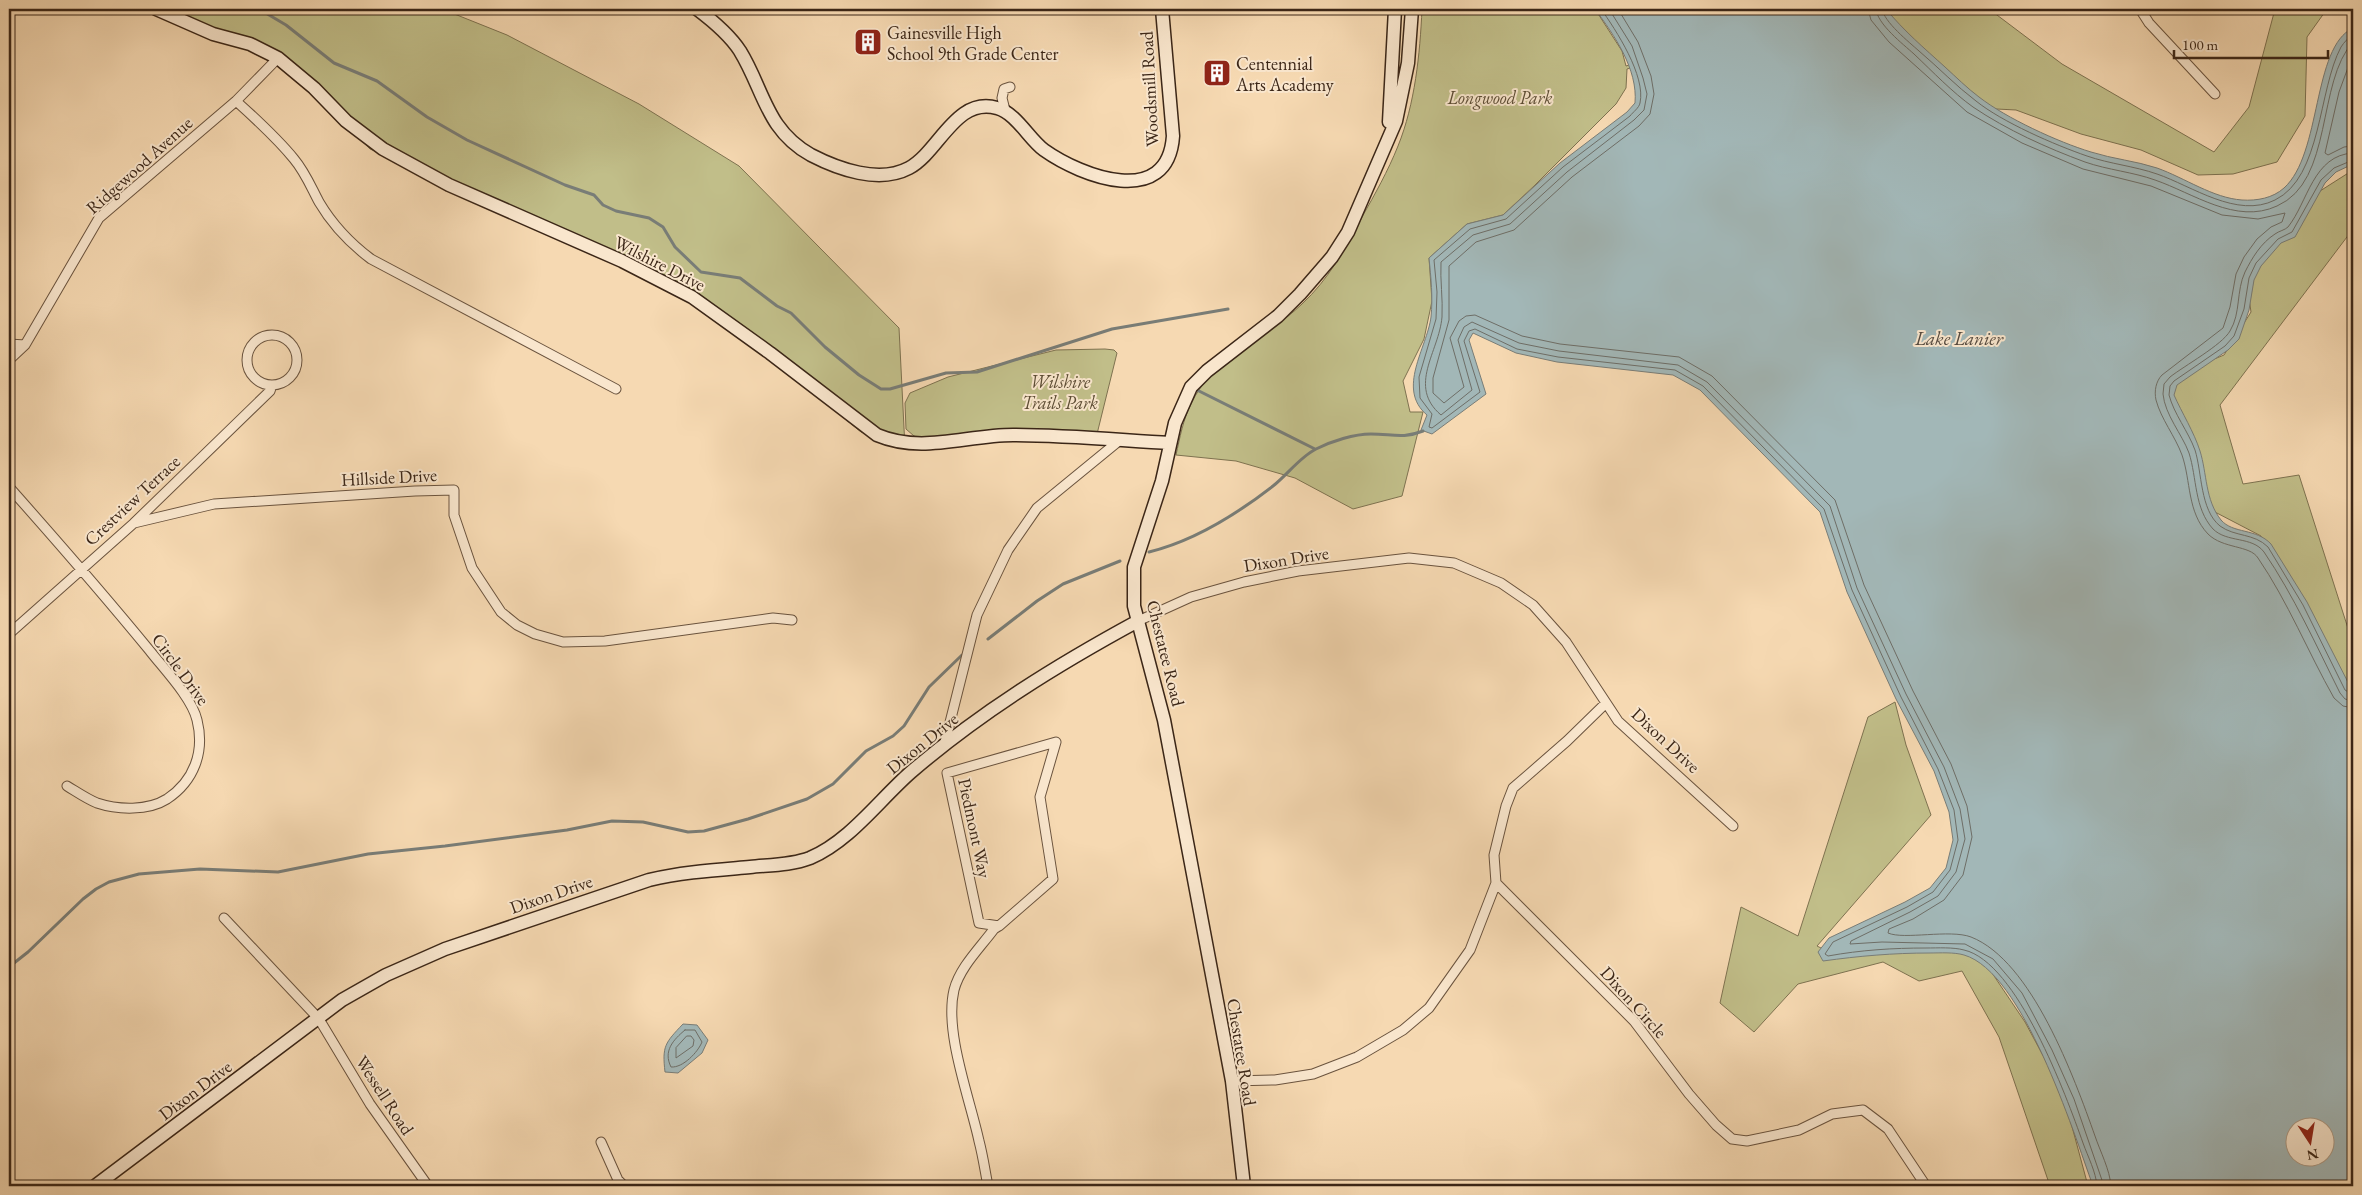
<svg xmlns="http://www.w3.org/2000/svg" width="2362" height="1195" viewBox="0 0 2362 1195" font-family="'EB Garamond',serif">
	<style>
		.green { fill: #c1be89; stroke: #7e7250 }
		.water { fill: #a2b7b7; stroke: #797d77; fill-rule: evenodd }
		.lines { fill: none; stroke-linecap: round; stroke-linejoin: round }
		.shore { stroke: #6e6e67; stroke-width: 1 }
		.stream { stroke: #797d77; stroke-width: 3 }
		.street-casing { stroke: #6a533e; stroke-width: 11 }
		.secondary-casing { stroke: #3b2617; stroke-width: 15 }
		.street { stroke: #f9e6cd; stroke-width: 9 }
		.secondary { stroke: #f9e6cd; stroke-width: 12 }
		.labels { text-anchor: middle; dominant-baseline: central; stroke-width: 4; stroke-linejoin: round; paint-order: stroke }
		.poi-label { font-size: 18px; fill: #3b2617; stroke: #f9e6cd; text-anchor: start }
		.street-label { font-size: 18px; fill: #3b2617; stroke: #f9e6cd }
		.park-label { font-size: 18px; font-style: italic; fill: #5c4c34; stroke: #f9e6cd }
		.water-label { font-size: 19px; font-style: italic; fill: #554a3f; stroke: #f9e6cd }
	</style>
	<rect width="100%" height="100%" fill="#f6d9b2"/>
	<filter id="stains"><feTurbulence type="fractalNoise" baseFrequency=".004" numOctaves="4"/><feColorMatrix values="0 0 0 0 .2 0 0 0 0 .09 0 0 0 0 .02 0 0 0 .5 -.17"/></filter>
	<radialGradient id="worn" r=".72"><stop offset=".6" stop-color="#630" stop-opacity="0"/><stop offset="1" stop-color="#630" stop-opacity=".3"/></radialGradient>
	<path class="green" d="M147,9H442L507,35L639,104L739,166L899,328L905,448L861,432L730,324L603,252L370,149L283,64L209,29Z
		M1422,9H1595L1622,51L1626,66L1656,57L1657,60L1627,69L1626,88L1616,104L1534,186L1503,215L1467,224L1429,258L1432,301L1424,339L1403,381L1410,412H1423L1402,496L1353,509L1295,478L1236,461L1176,455C1180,437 1183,420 1191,404C1212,358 1267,338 1302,304C1328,280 1346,248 1362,217C1375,194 1388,171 1398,146C1415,104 1420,54 1422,9Z
		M1882,9H1989L2062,64L2214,152L2249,107L2275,9H2327L2307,37L2305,116L2277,162L2233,174L2198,175L2141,150L2081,134L2016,110L1958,107Z
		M2353,170V229L2220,405L2243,484L2299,475L2353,644V731L2261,536L2213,511L2161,381L2224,355L2251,312L2243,256L2309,198Z
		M1105,349L1114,350L1117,353L1097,434L924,440L914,436L906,429L905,403L910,393L948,377L1056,350Z
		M1895,702L1906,745L1931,815L1817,946L1837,956L1952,944L1986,964L2025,1022L2063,1093L2088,1186H2050L1999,1037L1962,971L1919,981L1883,962L1798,984L1754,1032L1720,1003L1741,907L1798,936L1868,717Z"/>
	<path class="water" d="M1595,9H1886C1904,31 1924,48 1945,67C1956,77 1967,88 1979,97C2006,118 2058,142 2091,152C2113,159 2136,161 2157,168C2185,178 2213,198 2242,200C2257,201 2273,198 2284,188C2322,154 2312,47 2353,28V164L2336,172L2325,183L2295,237L2281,243L2261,266L2254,280L2249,310L2239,339L2228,350L2177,385L2174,395C2182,413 2194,432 2200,451C2207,473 2205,500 2221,520C2233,534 2256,528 2271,544L2307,602L2353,692V1186H2093C2073,1131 2023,972 1964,955C1954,952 1940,953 1930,953C1893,953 1859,956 1823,961L1818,952L1829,938L1905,902L1930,888L1946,868L1953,840L1949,812L1934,771L1896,699L1847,592L1820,512L1700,390L1673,375L1557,362L1516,353L1473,333L1469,340L1486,394L1432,434L1421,430L1427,415C1396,389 1427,348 1431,317C1433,297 1431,278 1429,258L1467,224L1503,215L1560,163L1627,112L1635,103C1638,69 1614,35 1595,9ZM2294,1128H2324V1158H2294Z
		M683,1024L697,1025L708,1040L702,1053L678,1073L665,1072C662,1046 665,1043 683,1024Z"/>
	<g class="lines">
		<path class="shore" d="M1601,9C1616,30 1646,76 1640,103C1639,108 1633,112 1630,116L1563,167L1506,219L1470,229L1434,260L1437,292L1436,319L1419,377L1420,398L1432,414L1429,427L1432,428L1480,392L1464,341L1469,331L1475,329L1517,349L1558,357L1675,370L1703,386L1824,509L1852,590L1901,697L1938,769L1954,810L1958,840L1950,870L1933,892L1907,907L1833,942L1825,954L1828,956C1861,950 1893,948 1926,948C1938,948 1953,947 1964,950C2017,962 2066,1095 2083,1143C2088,1157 2096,1172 2097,1186
			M1609,9L1632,46L1643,78L1647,94L1644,110L1634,120L1567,172L1510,224L1473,235L1441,262C1440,280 1443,299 1442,317C1439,352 1407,386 1441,415L1472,390L1458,340L1464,327L1472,322L1519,343L1559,351L1678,365L1707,382L1830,506L1857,588L1906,694L1944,767L1960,809L1965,839L1956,872L1938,896L1910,912L1851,941L1850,944L1882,942L1965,944L1993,959L2022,993L2052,1050L2074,1099L2104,1186
			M1618,9L1638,42L1651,76L1654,94L1650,114L1639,126L1572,177L1514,230L1476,242L1449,266V320L1433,378V393L1444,403L1464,387L1450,338L1459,321L1466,316L1475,315L1522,336L1560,344L1679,357L1712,376L1835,500L1864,585L1913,691L1951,764L1967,806L1972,837L1963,875L1944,900L1913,919L1889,929L1888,933C1904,940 1950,929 1971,937C2032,961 2074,1077 2095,1136C2100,1151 2110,1170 2111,1186
			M1868,9L1871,20L1889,42L1967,112L2022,143L2083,169L2151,186L2222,215L2258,219L2285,213L2282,222L2271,227L2257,239L2244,257L2236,274L2230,307L2223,328L2162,375C2156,381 2154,391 2156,400C2161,419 2175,436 2182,455C2191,481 2187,512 2208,534C2223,549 2250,545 2258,558C2288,602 2308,652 2334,698L2343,706L2353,708
			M1876,9C1877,24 1903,44 1914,54C1933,72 1952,92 1973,107C2007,130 2047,148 2085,162C2108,170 2133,172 2155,180C2193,193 2236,225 2277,206C2334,181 2316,82 2353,42
			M1882,9C1884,22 1909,42 1919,51C1938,67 1956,86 1976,101C2002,122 2055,145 2087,156C2110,164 2134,166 2157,174C2192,186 2237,219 2275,200C2322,177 2318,90 2341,47C2344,42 2349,38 2353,33
			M2353,54L2339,92L2325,153L2328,155L2344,147L2353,146
			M2353,153C2313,155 2308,202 2288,227C2285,230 2279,231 2275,234C2261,243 2252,258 2245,272C2236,291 2241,313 2230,331C2222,345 2184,366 2170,377L2164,384L2163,394C2165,415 2182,434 2189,453C2197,478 2194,508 2213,529C2227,543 2252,536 2264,552C2294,596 2316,645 2340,693L2345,699L2353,701
			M2353,160L2334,168L2321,180L2292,232L2278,239L2256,263L2249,278L2244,309L2234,336L2225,346L2174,381L2170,386L2169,395C2174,414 2188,431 2195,450C2202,472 2200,510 2220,526C2235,537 2254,533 2268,547L2303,605L2345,690L2353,695
			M685,1030H695L702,1042C698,1052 683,1068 671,1067C663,1051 673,1040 685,1030Z
			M687,1036H691L694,1040L693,1046L676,1058V1048Z"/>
		<path class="stream" d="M259,9L286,25L334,63L377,81L427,117L467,140L565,185L594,195L603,205L616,211L649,218L663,227L675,247L701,272L740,278L777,306L791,313L825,347L859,375L881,389H890L946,373L977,372L1112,329L1228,309
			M1193,388L1315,449
			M1149,552C1194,541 1237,514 1273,486C1287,475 1300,457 1316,449C1332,441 1354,434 1371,434C1392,434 1403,439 1423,431
			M988,639L1037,601L1063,584L1120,561
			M9,967L28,952L83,899L96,889L109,882L139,874L200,869L278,872L368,854L445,846L567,830L612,821L643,822L688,832L704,831L748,819L807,799L833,784L866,751L893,736L904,726L929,687L962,655"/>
		<defs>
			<path id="street" d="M2140,9L2149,23L2215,94
				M236,101C256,119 277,138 294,159C305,172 311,187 319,202C332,224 351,244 371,259L616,389
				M1005,110L1002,98L1004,89L1010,87
				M247 360a25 25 0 1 1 50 0a25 25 0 1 1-50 0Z
				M9,344L25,345
				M9,360L25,345L99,218L236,101L278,58
				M9,487C57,541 104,595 150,651C164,669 192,698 197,720C205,752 194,781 167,799C148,811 118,810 97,803C87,799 77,792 67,786
				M134,523L214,504L415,491L454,490V515L472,568L501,612L517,625L535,634L563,642L605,641L773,618L792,620
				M1138,621L1191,597L1244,582L1298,571L1409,558L1454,563L1501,583L1533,605L1566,642L1618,721L1733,826
				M9,634L134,523L270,391L272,385
				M1606,703L1567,741L1513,788L1506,806L1494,855L1496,883L1634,1021L1689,1094L1716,1125L1732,1139L1747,1141L1799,1130L1832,1114L1863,1110L1888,1129L1926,1186
				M1056,742L1040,797L1053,879L999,926L979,923L947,773Z
				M944,746L977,615L1008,550L1037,508L1120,440
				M224,918L319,1019L370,1104L428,1186
				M1232,1081L1275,1080L1313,1074L1357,1057L1403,1030L1429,1008L1470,950L1496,883
				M601,1142L618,1180L624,1186
				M988,1186C985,1171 983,1156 979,1141C970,1099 944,1032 954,990C960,967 980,948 994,929L999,926"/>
			<path id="secondary" d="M156,9L213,34L250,44L278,58L314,88L346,121L383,149L449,185L622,261L692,297L770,353L877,435C922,454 966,435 1013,435C1065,435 1118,440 1170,443
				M697,9C713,21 729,34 740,51C764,90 766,130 811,155C838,169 879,184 909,168C939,152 956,96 997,108C1016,113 1029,139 1044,150C1082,177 1168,209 1173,136L1162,9
				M1389,122L1395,9
				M95,1186L342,1000L386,975L445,949L649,880C683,872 716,870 750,867C770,865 792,865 810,858C850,841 879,800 911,772C981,712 1057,665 1138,621
				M1244,1186L1232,1081L1164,720L1134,606V567L1162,481L1175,423L1191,387L1207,371L1278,316L1300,294L1332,257L1348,232L1396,121L1408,63L1412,9"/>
		</defs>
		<use href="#street" class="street-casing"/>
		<use href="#secondary" class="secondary-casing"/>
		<use href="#street" class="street"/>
		<use href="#secondary" class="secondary"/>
	</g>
	<defs>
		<symbol id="building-square" viewBox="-11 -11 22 22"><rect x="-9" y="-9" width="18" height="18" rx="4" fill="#8f2418" stroke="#f9e6cd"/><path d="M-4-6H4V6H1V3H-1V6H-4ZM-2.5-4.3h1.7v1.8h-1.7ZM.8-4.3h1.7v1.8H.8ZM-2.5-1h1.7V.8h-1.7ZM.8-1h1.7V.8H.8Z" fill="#fff"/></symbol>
	</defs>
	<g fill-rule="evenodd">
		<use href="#building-square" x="852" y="26" width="32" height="32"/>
		<use href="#building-square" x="1201" y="57" width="32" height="32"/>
	</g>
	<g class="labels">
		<g class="poi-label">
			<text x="887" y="32">Gainesville High<tspan x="887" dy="21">School 9th Grade Center</tspan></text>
			<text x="1236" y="63">Centennial<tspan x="1236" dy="21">Arts Academy</tspan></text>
		</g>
		<g class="street-label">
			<text transform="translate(1149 89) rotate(-93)">Woodsmill Road</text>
			<text transform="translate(139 165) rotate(-42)">Ridgewood Avenue</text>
			<text transform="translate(660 263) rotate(27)">Wilshire Drive</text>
			<text transform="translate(389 477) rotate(-3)">Hillside Drive</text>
			<text transform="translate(132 500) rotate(-43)">Crestview Terrace</text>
			<text transform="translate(1286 559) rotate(-9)">Dixon Drive</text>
			<text transform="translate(1166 653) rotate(76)">Chestatee Road</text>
			<text transform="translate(181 669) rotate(54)">Circle Drive</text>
			<text transform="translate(1666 740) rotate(43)">Dixon Drive</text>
			<text transform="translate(922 743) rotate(-39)">Dixon Drive</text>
			<text transform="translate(975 828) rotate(78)">Piedmont Way</text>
			<text transform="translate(551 894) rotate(-19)">Dixon Drive</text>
			<text transform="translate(1634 1002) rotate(48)">Dixon Circle</text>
			<text transform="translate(1242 1052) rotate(81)">Chestatee Road</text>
			<text transform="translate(195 1090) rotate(-37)">Dixon Drive</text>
			<text transform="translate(385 1095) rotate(57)">Wessell Road</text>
		</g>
		<g class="park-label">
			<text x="1500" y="97">Longwood Park</text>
			<text x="1060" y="381">Wilshire<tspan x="1060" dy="21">Trails Park</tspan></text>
		</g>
		<g class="water-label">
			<text x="1959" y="338">Lake Lanier</text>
		</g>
	</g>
	<rect width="2362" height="1195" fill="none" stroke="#f6d9b2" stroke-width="30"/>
	<rect x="10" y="10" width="2342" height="1175" fill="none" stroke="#3b2617" stroke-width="2.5"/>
	<rect x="15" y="15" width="2332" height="1165" fill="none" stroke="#3b2617"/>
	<g transform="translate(2310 1142) rotate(168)"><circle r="24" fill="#f9e6cd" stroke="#ad9984"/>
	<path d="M0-4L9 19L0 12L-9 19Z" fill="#8f2418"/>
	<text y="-8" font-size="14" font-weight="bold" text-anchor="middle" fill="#3b2617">N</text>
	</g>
	<path d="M2174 50v8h154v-8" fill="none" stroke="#3b2617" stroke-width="2.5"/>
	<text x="2182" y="50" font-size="15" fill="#3b2617" stroke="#f9e6cd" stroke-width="4" paint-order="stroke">100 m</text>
	<rect width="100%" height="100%" filter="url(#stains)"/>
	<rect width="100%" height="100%" fill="url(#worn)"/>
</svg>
